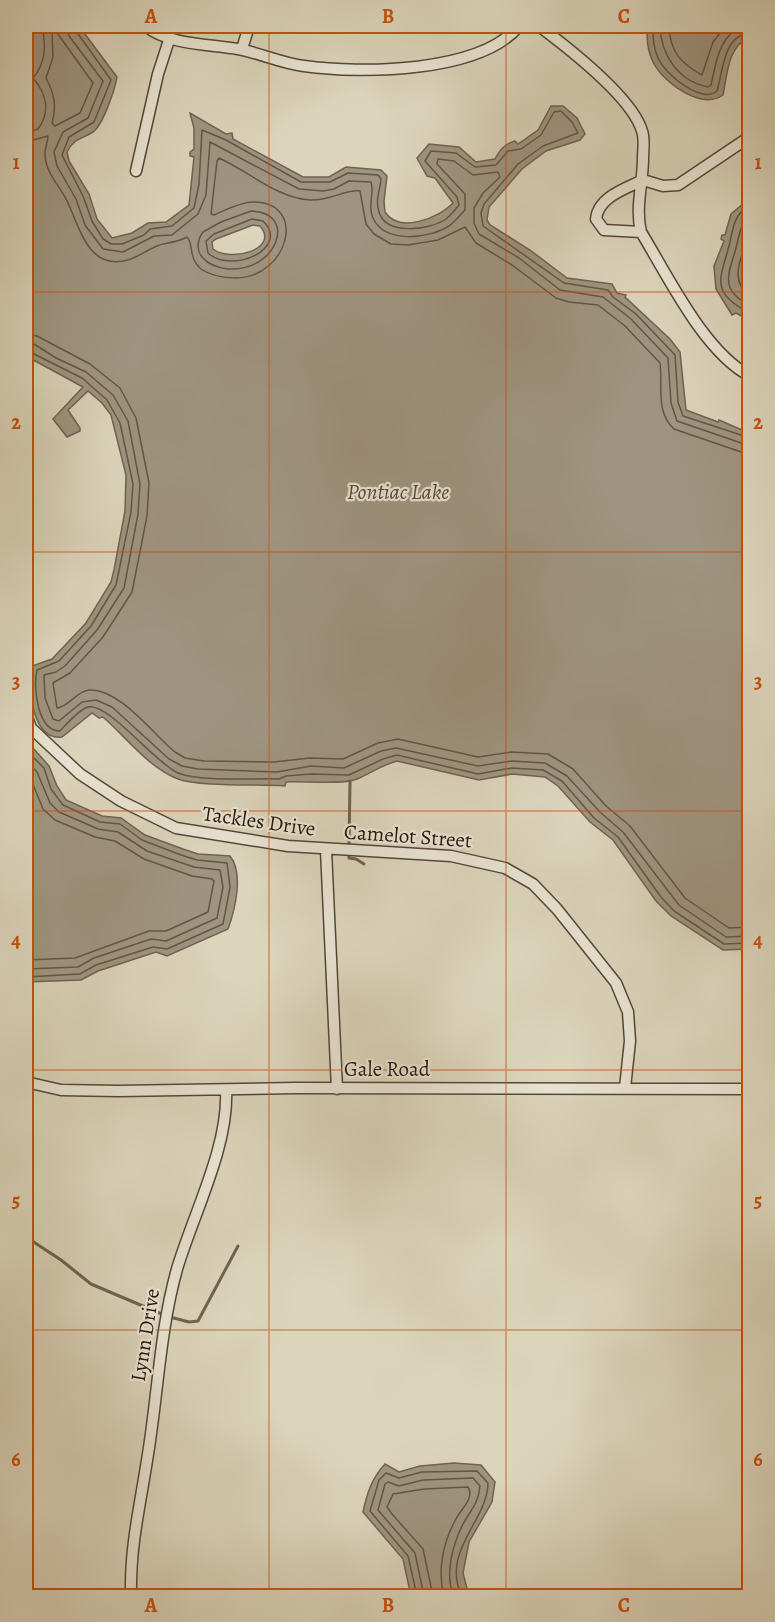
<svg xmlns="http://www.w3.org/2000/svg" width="775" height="1622" viewBox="0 0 775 1622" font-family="Alegreya,serif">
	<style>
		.water { fill: #9f9480; stroke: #6f6252; stroke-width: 1.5; fill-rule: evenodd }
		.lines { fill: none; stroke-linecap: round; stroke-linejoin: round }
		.shore { stroke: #645546; stroke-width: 1.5 }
		.stream { stroke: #6f6252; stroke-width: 3 }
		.street-casing { stroke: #554639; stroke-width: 13 }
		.street { stroke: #e8e4d3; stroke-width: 10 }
		.grid { fill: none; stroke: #cb4f0c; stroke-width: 1.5; stroke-opacity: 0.55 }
		.labels { text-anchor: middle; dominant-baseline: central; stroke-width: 4.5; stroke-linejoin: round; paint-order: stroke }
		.street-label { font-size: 21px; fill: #28160d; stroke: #e8e4d3 }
		.water-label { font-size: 22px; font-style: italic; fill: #58483b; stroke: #e8e4d3 }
		.neatline { fill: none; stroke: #cb4f0c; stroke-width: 2 }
		.grid-label { font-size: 20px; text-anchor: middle; font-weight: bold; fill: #cb4f0c }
	</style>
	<rect width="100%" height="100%" fill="#dcd5bc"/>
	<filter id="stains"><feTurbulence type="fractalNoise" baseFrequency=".00333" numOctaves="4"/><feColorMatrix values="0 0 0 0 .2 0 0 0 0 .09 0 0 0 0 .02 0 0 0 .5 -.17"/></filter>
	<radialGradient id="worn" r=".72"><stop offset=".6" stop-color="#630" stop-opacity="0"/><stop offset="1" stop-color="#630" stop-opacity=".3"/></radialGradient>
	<path class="water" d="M27,26H79L117,77C115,89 103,125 93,132C82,139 73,139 67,152L69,161L89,194L97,219L112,238L132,233L148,223L166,222L189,205L194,157L190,156V152L194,149V128L190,113L226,134L232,133L233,139L303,177H329L346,167L381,170L387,176L384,201L385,212C399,234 439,218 453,203L435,178L427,176L417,158L429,144L459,147L476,162L495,159C500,150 504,144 515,141L518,144L538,130L551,106H563L577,118L585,134L580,140L546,151L522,169L489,207L487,220L490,225L530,250L567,278L612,284L617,293L626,295L625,297L670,339L680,352L686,410L718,422L719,420L749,433V949L723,950L671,916L656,901L613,840L590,822L558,786L545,777L512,774L479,780L397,761C382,765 371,773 357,779C343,785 303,781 286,782L285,786C259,784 200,787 178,779C149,768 126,737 103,717L99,718L92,713L62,737C32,741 27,686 32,666L52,659L86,623L111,582L114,570L125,511L126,475L111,415L102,403L88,391L68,410L80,428V431L67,437L53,419L83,387L26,356V122L33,111L31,98L26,87L31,54ZM253,225L260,226C280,249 231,263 213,249L212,242L216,239Z
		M647,26H749V38C728,45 727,76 723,95C702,110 664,84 653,62C647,50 647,38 647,26Z
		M749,199V320L736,313L732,315L716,289L714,266L724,241L721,239L722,235H725L731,214Z
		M26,740L49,766L57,786L66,800L102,816L121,818L145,835L183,849L198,854L230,856C244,873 235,910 228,929L167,956L156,952L98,971L81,980L26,982Z
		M454,1463L481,1465L495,1482L492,1502L469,1542L463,1573L469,1596H411L403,1559L363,1512C367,1493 372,1478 385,1464L399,1472L420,1466Z"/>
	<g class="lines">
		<path class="shore" d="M67,26L69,36L103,81L88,118L63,132L54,152L57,166L76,199L85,225L103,249L123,252L154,236L172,235L198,214L206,195L210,142L299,189L323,191L334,189L349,181L371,182C375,192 367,206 373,218C385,244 428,239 449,226C455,222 460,215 465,210V194L437,164L438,159L454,161L473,175L498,172L500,177L483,193L474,208V223L479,234L519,258L560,290L603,297L631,319L668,358L671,403L677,421L750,446
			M74,26L76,31L111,80L94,122L69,137L62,155L83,196L92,221L103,239L111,244H122L144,235L150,229L172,226L194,208L199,184L202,130L226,140L301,182H330L348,173L378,175L381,179C380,190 375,201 379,212C386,236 430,230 446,219C451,215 455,210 459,205L457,197L425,161L431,151L456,153L475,167L496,165L508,151L521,149L541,135L554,112L561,111L572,122L578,133L543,146L518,164L484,204L481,213L483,226L564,283L608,290L613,297L636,314L675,355L678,402L683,416L750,438
			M653,26C653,37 653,47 658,58C665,74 701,104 717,91C723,72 723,35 750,33
			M660,26C661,55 678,81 708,87L711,85C716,63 719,33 745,26
			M669,26C670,51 680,63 702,75L713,42L726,26
			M55,30L93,83L80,113L55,126L52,123C57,106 54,93 46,78L53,57L52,33Z
			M26,133L38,129C51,111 46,93 33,78C46,63 46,45 42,26
			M26,142L48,136C48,141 45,147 45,154C45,173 61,187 68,203C80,229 89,271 128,260C138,257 147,250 157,246C166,242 174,244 187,237C194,244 188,258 201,269C211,276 224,278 236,278C289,277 308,202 253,202C240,202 226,210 214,215L211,214L217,161L219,158C248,171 277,198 310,200C331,201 345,189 360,191L366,224L374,234L391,244L408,245L438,240L465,227L476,243L512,265L556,298L569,302L598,305L625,326L660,363C663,385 655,412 674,429L750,455
			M750,205C735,213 733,227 730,242C722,276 707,292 750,313
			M251,211C298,212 278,272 228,269C220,268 209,265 203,258C196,251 197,240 203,232L221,222Z
			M750,214C741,223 740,232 737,244C731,270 716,289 750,305
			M252,219L263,221C291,248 232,275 208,253L206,241L214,234Z
			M750,229C745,250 726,281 750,295
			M26,334L37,336L90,364L120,388L136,418L149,483L147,516L132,592L103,637L70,673L53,683L57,708C69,707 75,692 89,690C119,688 153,734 175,752L185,758L204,761L274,762L310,758L343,759L378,743L398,739L478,757L511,752L548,754L573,769L606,806L630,826L685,898L729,928L750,927
			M26,343L34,344L56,358L86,372L113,395L128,421L140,484L138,514L124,588L97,630L65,666L56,672L44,675L45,698L53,719L59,721L82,702L96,700L112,707L169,759L182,766L198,769L277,772L311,766L344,768L381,751L396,748L478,766L512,761L545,763L567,776L600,812L623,832L679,905L726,937L750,936
			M26,350L82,378L107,400L120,423L133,484L131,512L116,585L91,626L59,661L37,670C33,686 37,731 60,731C67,724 78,710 88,707C108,702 155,763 178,773C200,782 254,778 279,779L286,776L311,774L349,775L383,759L397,755L478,774L512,768L543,770L562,781L594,818L618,837L661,897L674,911L724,944L750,943
			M26,750L44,768L51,789L63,805L100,822L120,824L142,840L181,855L197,860L227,863L230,887L223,924L167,949L153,947L96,965L80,974L26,977
			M26,761L37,772L50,803L59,812L98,829L118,832L147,851L194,867L220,870L223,887L217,918L166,941L151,939L94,958L78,967L26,969
			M26,773L30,777L43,809L55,820L95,837L115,841L144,859L192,876L212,879L214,881L208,912L166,931H149L75,958L26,960
			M417,1596L408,1556L370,1511L379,1480L386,1473L399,1478L422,1472L477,1471L488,1483C488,1520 440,1552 462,1596
			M424,1596L415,1553L378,1510L385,1484L388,1482L399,1486L423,1480L473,1478L480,1486C479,1502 471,1510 463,1524C453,1544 444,1575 454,1596
			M433,1596L423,1549L392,1514L387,1507L393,1494L424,1489L468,1487C475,1498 461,1509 456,1519C443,1542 437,1571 444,1596"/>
		<path class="stream" d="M349,846L350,781
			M349,852V858L356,859L364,864
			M26,1237L61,1260L91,1284L164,1315
			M170,1317L189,1322L198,1321L238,1246"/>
		<defs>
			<path id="street" d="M146,26C168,45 210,44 238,49C260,53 281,63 304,66C361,74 480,73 519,26
				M539,26C567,47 632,97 642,131C645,139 643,150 643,158C643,183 635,208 641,232C668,276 704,352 750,376
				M242,49L249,26
				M136,171L158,74L170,37
				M643,180L663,186L678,185L745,140L750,134
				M641,232L604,230L596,219C598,197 625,189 643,180
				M26,714L31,728L80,774L121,801L176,828L288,846L451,856L505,868L533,884L557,909L616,983L628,1012L630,1041L625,1088
				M326,850L337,1089
				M26,1082L61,1090L118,1091L296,1088L750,1089
				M131,1593C130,1545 141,1501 148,1454C158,1392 160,1330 177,1269C193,1215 229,1146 226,1090"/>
		</defs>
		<use href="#street" class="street-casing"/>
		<use href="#street" class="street"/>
	</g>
	<path class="grid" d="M269,26V1596M506,26V1596M26,292H750M26,552H750M26,811H750M26,1070H750M26,1330H750"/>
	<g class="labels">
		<g class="street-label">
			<text transform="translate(259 821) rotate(8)">Tackles Drive</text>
			<text transform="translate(408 836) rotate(4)">Camelot Street</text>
			<text x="387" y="1069">Gale Road</text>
			<text transform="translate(145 1335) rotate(-81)">Lynn Drive</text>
		</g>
		<g class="water-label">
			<text x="398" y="492">Pontiac Lake</text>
		</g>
	</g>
	<rect width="775" height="1622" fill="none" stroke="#dcd5bc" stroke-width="66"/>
	<rect x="33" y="33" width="709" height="1556" class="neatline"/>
	<g class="grid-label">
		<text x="151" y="23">A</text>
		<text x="388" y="23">B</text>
		<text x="624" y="23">C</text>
		<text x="16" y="169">1</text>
		<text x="758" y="169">1</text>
		<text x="16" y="429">2</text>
		<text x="758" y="429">2</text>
		<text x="16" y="688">3</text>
		<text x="758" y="688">3</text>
		<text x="16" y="947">4</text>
		<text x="758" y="947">4</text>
		<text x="16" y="1207">5</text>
		<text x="758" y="1207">5</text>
		<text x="16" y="1466">6</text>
		<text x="758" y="1466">6</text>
		<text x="151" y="1612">A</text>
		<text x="388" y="1612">B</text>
		<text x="624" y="1612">C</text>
	</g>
	<rect width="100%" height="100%" filter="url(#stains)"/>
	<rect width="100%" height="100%" fill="url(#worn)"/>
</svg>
